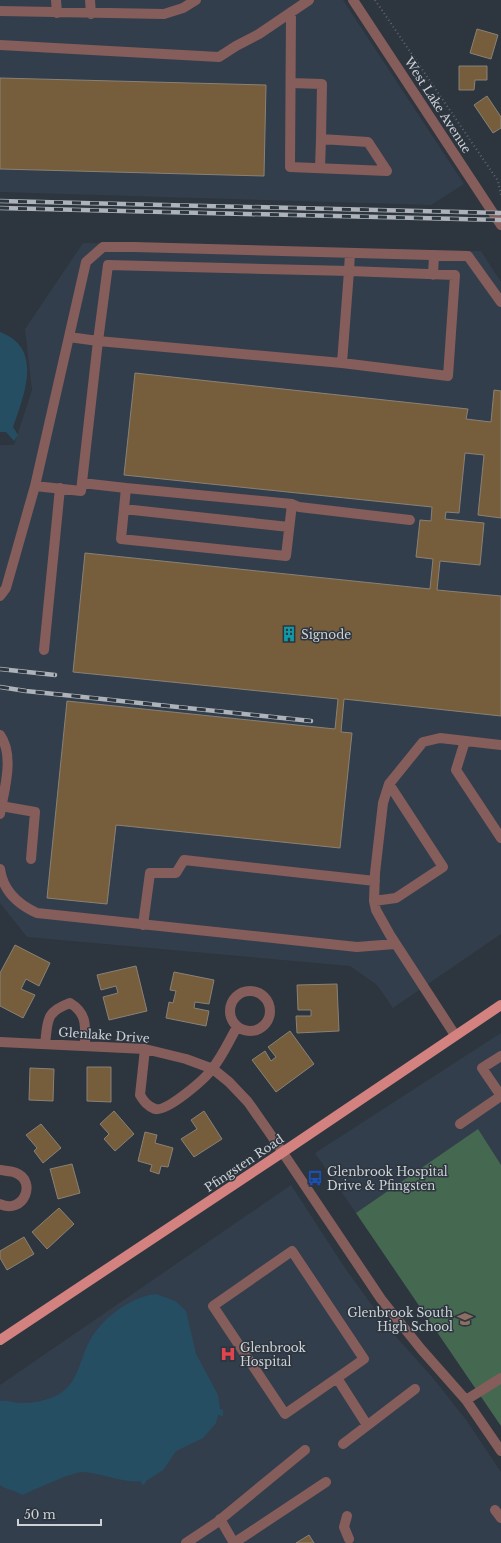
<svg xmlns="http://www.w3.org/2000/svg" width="501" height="1543" viewBox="0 0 501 1543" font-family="'Libre Baskerville',serif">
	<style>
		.built { fill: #323e4c }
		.green { fill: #456950 }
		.water { fill: #264e63 }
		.building { fill: #765e3c; stroke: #8a8176 }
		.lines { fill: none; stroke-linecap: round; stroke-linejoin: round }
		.path { stroke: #5f666e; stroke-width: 2; stroke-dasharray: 1 3; stroke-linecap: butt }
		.minor { stroke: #855d5b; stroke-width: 10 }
		.major { stroke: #d38280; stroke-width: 10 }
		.rail-casing { stroke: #adb3b9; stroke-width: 4.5 }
		.rail { stroke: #2d353e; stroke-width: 3; stroke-dasharray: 9; stroke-linecap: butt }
		.labels { text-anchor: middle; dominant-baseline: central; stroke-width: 3; stroke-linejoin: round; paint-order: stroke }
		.street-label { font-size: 12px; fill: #cdd2d7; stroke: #2d353e }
		.poi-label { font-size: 12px; fill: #cdd2d7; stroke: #2d353e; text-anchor: start }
	</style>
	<rect width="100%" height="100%" fill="#2d353e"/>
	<path class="built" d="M0,0H343L464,184L431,205L0,192Z
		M83,243L481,251L501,282V934L393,1008L377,985L350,966L27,937L0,903V445H14L32,390L25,329Z
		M501,1033V1426L315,1153Z
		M291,1185L347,1271L391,1331L433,1378L467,1421L501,1472V1543H0V1385Z"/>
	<path class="green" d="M478,1129L501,1165V1426L356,1213Z"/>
	<path class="water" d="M0,332C44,348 24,395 13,427L18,435L14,441L6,432H0Z
		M156,1294L175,1301L186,1311L196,1354L218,1395L220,1409L223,1410V1416L218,1415L216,1423L203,1438L176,1451L163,1470L146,1481L145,1484L143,1485L140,1481C127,1484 98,1472 82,1472C72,1472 34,1490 22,1495C15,1490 7,1490 0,1485V1401C8,1400 16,1404 24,1403C32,1403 43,1401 51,1398C78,1388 78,1364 89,1342C101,1319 130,1297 156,1294Z"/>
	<path class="building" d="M477,29L498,35L491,59L470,53Z
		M459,66H487V80H475L474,90H459Z
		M0,78L266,85L264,176L0,169Z
		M487,96L501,117V128L493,133L474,105Z
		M135,373L468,409L466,419L491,422L494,390L501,391V518L478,515L484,455L465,453L459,513L446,512L445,519L484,523L480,565L440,561L437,590L501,596V716L344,699L341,732L352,733L340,848L116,825L107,904L47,898L67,701L335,729L338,699L73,672L85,553L430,589L433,559L416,557L420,520L431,521L432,507L124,475Z
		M15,945L50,963L39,986L26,979L21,989L35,995L23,1018L0,1006V973Z
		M136,966L147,1011L109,1020L103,997L118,993L116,986L101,990L97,975Z
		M174,972L214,980L209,1004L195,1002L194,1008L209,1011L206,1026L166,1018L169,1002L173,1003L176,991L170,990Z
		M337,984L339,1031L297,1033L296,1016H311V1010H298L297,985Z
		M290,1031L314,1064L276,1092L252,1060L265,1051L271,1061L276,1057L268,1047Z
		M87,1067H111V1102L87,1101Z
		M30,1068L54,1069L53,1101L29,1100Z
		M114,1111L134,1134L115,1151L104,1139L109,1134L100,1124Z
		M204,1111L222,1139L194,1157L181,1139L197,1129L191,1120Z
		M41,1124L61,1148L43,1163L34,1151L37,1148L26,1135Z
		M145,1132L157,1135L155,1143L173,1148L168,1167L161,1166L159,1174L150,1171L152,1165L138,1161Z
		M72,1164L80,1193L58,1199L50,1169Z
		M59,1208L74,1224L47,1249L32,1232Z
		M24,1237L34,1254L7,1270L0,1258V1251Z
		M309,1535L314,1543H296Z"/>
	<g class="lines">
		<path class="path" d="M375,0L498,181L501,195"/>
		<path class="minor" d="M56,0L57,13
			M90,0L91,14
			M353,0L501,225
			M0,11L164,14L183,8L196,0
			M291,12L290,167L387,171
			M0,45L219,57L236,46L259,34L309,0
			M291,83L322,84L321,139L368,142L387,171
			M320,168L321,139
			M433,275L434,255
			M342,363L98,341L108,265L349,271L342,363L448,376L455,275L349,271L350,253
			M82,483L126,488L121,539L286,556L292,504L126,488
			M35,486L81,491L98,341L69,337
			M292,504L299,507L410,520
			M124,509L289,527
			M0,596L6,588L35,486L86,262L103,247H134L468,256L501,302
			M44,650L60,488
			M0,735C15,756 4,790 0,814
			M465,741L456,770L501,838
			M1,806L35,812L31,859
			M0,869C3,891 17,904 37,913L357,947L395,944
			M374,901L396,898L443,867L389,784
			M143,925L150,873H176L184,860L375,881
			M230 1011a20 20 0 1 1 40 0a20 20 0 1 1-40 0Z
			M455,1035L390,935L376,910L374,901L375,873L383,803L389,784L423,742L440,738L501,745
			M0,1042L145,1049L186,1059L213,1069L229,1082L248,1102L269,1132L381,1299L421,1349L466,1400L501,1451
			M45,1044C48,1021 45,1012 70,1003C88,1014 85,1027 85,1046
			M145,1049L140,1095C144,1101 147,1106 155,1109C167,1112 205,1079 212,1069C222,1057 229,1041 237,1027
			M501,1056L482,1068L501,1096
			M460,1124L501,1096
			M0,1170C5,1171 11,1171 16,1173C37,1181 24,1215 0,1204
			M337,1378L285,1414L213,1306L292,1251L364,1359L337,1378L367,1425
			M466,1400L501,1378
			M343,1444L415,1389
			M495,1510L501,1518
			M347,1516L344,1527L349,1539
			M220,1519L234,1543L326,1482
			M186,1543L216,1523L305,1450"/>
		<path class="major" d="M0,1340L283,1152L501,1005"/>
		<defs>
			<path id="rail" d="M0,201L501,213
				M0,208L501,220
				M0,669L55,675
				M0,687L26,691L311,721"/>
		</defs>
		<use href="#rail" class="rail-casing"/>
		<use href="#rail" class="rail"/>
	</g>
	<defs>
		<symbol id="building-bare" viewBox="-9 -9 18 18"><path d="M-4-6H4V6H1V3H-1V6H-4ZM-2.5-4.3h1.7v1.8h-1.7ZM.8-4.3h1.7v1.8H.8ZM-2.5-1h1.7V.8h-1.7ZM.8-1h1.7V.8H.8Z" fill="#0f9aa8" stroke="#2d353e" stroke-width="2.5" paint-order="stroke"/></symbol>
		<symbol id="bus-bare" viewBox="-9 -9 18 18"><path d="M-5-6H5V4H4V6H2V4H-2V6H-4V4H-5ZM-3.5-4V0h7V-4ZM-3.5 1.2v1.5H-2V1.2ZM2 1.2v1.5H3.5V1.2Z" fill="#1a4fb4" stroke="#2d353e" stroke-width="2.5" paint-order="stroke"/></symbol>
		<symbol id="school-bare" viewBox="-9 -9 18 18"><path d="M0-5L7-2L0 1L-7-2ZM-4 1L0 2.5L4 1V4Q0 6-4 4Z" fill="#8d6e63" stroke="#2d353e" stroke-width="2.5" paint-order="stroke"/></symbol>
		<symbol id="hospital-bare" viewBox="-9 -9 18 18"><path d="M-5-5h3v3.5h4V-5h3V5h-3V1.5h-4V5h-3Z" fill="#e0444e" stroke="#2d353e" stroke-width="2.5" paint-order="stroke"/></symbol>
	</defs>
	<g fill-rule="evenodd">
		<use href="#building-bare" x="278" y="623" width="22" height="22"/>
		<use href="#bus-bare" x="304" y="1167" width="22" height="22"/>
		<use href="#school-bare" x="454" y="1308" width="22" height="22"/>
		<use href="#hospital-bare" x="217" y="1343" width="22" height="22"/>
	</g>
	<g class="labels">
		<g class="street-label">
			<text transform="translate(438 105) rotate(57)">West Lake Avenue</text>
			<text transform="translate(104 1035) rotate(4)">Glenlake Drive</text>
			<text transform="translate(244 1163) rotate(-34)">Pfingsten Road</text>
		</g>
		<g class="poi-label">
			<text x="301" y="634">Signode</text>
			<text x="327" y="1171">Glenbrook Hospital<tspan x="327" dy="14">Drive &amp; Pfingsten</tspan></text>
			<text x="453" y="1312" text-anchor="end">Glenbrook South<tspan x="453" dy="14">High School</tspan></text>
			<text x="240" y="1347">Glenbrook<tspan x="240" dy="14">Hospital</tspan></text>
		</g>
	</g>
	<path d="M18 1519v6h83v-6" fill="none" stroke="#cdd2d7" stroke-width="2"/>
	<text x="24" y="1519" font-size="12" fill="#cdd2d7" stroke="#2d353e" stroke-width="3" paint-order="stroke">50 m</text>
</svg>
